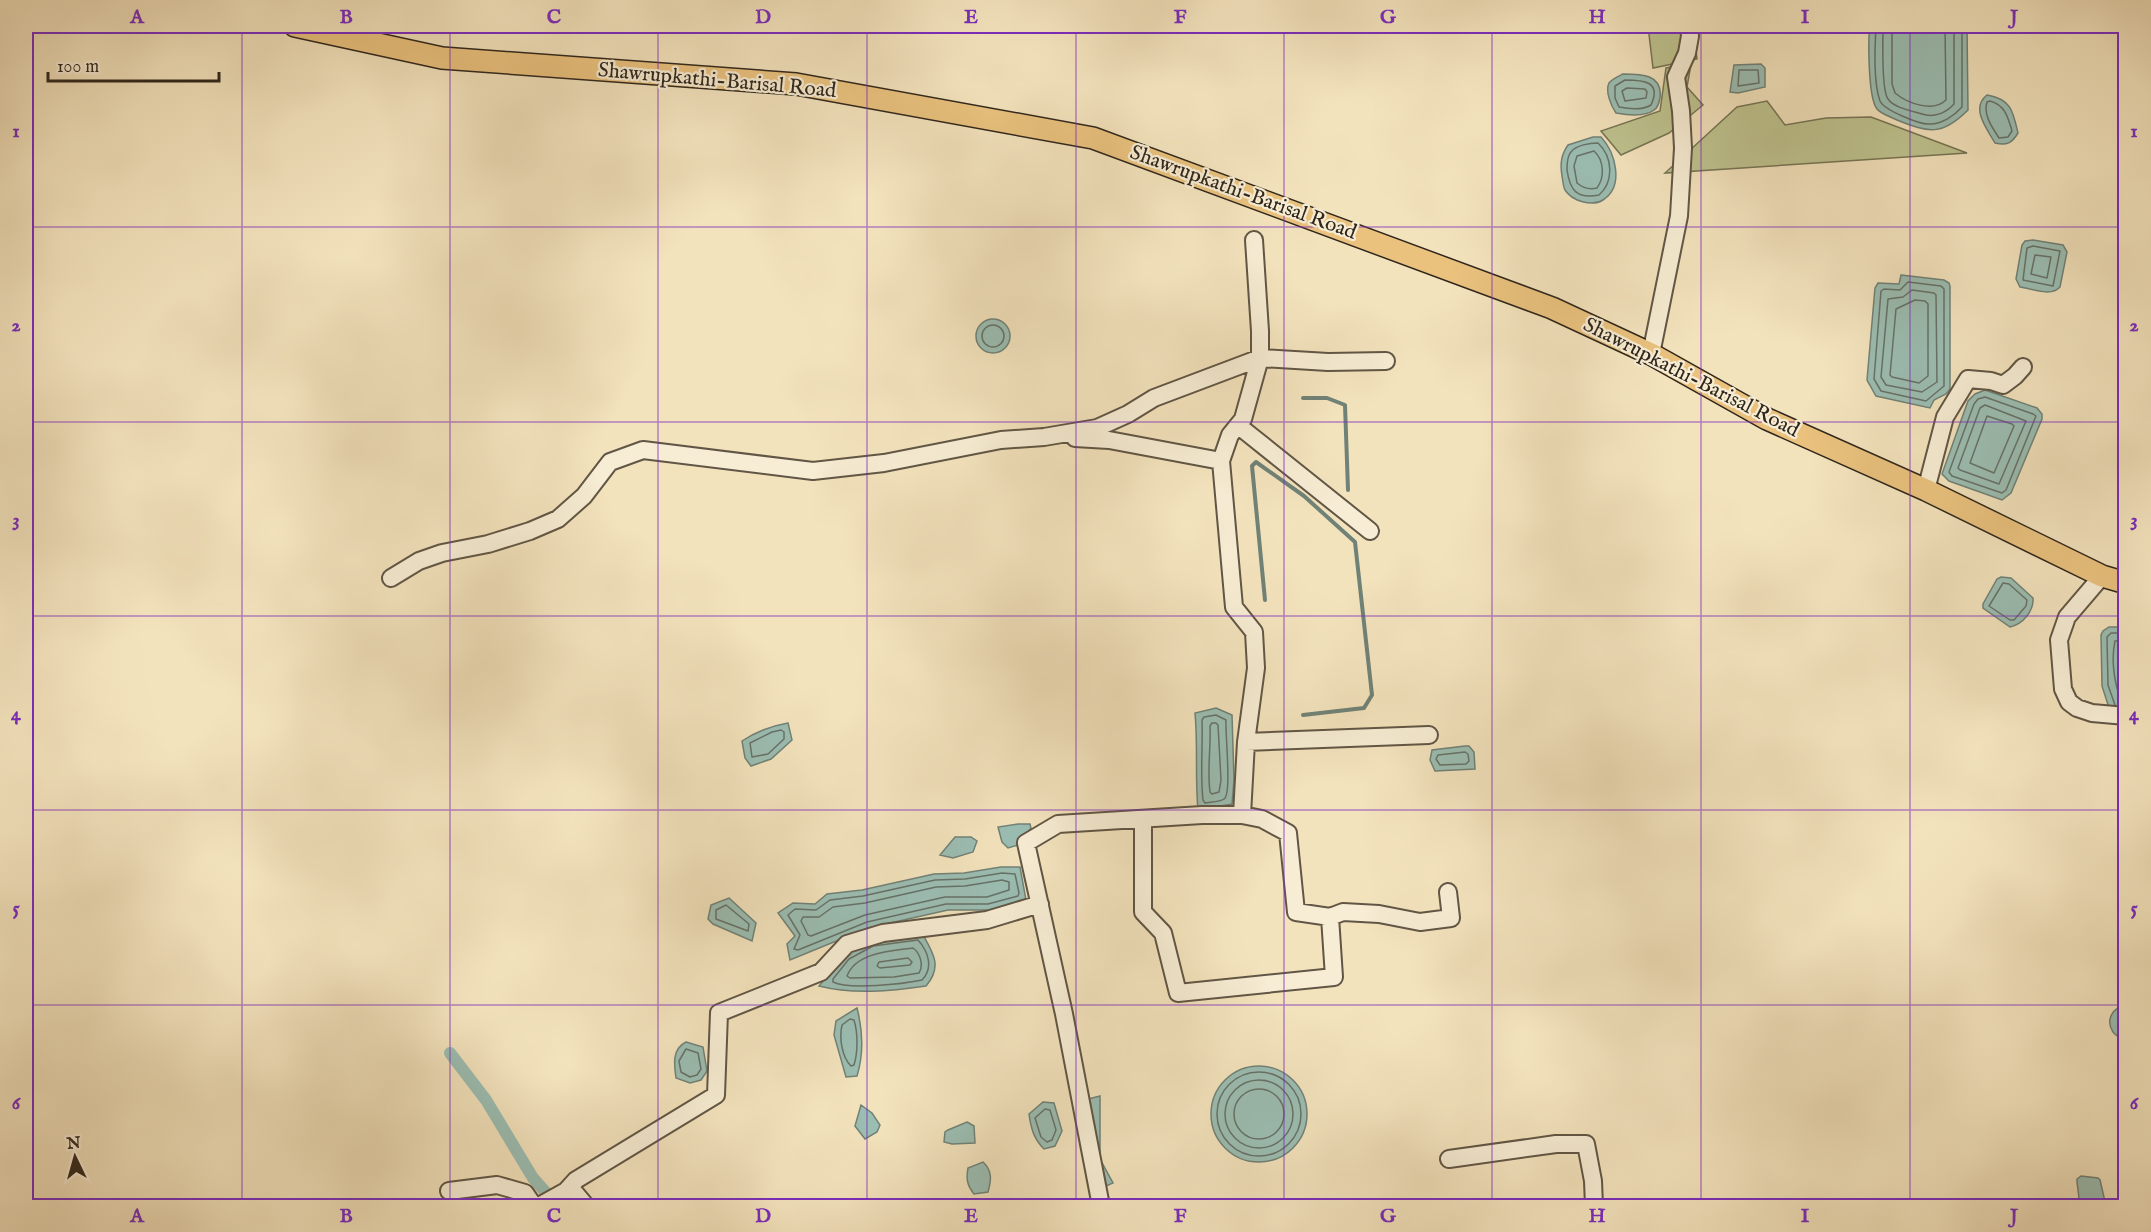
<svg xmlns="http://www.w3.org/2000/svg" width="2151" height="1232" viewBox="0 0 2151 1232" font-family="'IM FELL English',serif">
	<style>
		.green { fill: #bec38f; stroke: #777556; stroke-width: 1.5 }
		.water { fill: #9bbeb3; stroke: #708277; stroke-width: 1.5 }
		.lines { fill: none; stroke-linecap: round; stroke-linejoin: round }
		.shore { stroke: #667268; stroke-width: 1.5 }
		.stream { stroke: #708277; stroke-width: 4 }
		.canal { stroke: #9bbeb3; stroke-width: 12 }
		.minor-casing { stroke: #615645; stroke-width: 20 }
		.major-casing { stroke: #30271d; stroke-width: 24 }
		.minor { stroke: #f7edd4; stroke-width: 16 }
		.major { stroke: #eac27e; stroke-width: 21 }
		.grid { fill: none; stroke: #7b2cbf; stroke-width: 1.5; stroke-opacity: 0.55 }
		.labels { text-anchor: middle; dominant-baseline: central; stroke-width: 4.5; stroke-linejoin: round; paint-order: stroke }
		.street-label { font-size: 21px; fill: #30271d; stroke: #f7edd4 }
		.neatline { fill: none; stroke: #7b2cbf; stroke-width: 2 }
		.grid-label { font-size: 20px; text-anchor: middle; font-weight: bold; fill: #7b2cbf }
	</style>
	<rect width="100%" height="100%" fill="#f3e3bd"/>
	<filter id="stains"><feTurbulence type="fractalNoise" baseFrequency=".00333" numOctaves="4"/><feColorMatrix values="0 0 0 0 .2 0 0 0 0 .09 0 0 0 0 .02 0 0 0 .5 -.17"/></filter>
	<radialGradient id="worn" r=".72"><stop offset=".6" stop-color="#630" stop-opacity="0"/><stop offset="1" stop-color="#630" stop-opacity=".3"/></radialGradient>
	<path class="green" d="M1648,26H1693L1697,59L1653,68Z
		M1691,64L1687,87L1703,105L1669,133L1621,155L1601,131L1660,111L1666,68Z
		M1767,101L1785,125L1826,118L1871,117L1967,153L1665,173L1737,107Z"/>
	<path class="water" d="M1870,26H1967L1968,110C1942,136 1929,133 1897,120C1891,117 1881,114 1877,109C1868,98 1868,40 1870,26Z
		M1761,64L1765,68V87L1738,93L1730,92L1734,65Z
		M1623,74C1641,74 1663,74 1660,98C1659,103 1658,108 1654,110C1645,117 1627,115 1616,113C1611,106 1605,91 1609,83C1612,79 1619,76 1623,74Z
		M1987,95C2011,99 2013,111 2018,133C2012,143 2007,146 1995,143C1987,129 1970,108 1987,95Z
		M1593,137H1601C1615,152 1625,186 1603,200C1592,207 1572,201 1565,190C1563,186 1563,181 1562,176C1560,164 1561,155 1568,145Z
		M2033,240L2063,245L2067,252L2060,287C2051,297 2033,289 2020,287L2016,279L2022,245L2025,241Z
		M1901,275L1944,280L1949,283L1950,286V389L1946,394L1934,400L1930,408L1876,396L1867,380L1875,288L1878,283L1899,284Z
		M976 336a17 17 0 1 1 34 0a17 17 0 1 1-34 0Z
		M1985,390L2037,408L2042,414V419L2011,493L2002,500L1949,481L1942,474L1968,401L1975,394Z
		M2001,577L2011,578L2033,598C2034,611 2023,624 2010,627L1983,608V604L1997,579Z
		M2109,627H2125V712L2110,711L2102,686L2101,635L2103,631Z
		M1216,708L1232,715L1234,780L1232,804L1198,810C1195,778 1198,746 1195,713Z
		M788,723L792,740L771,759L751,766L745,758L742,741C757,731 771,726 788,723Z
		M1465,746H1469L1474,752L1475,769L1435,771L1430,760L1432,750Z
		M1018,824H1030L1031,828L1021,844L1008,848L1002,842L998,827Z
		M955,837H971L977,841L973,852L953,858L940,855Z
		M1001,867H1020L1026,900L989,910H948L868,928L790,960L787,944L795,936L778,913L793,903L815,904L827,894L862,890L934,874L964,873Z
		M729,898L756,923L752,941L713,924L708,919L711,905Z
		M922,933C933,953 943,966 926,986C891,991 854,995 819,986L845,955L872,941Z
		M2125,1006H2126L2125,1042C2122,1039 2116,1036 2113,1032C2105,1020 2113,1007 2125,1006Z
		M857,1008C863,1031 864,1053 857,1076L846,1077L834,1035L836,1021Z
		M686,1042L703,1047L707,1071L701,1080L690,1083L676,1078C674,1064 672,1049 686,1042Z
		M1211 1114a48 48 0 1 1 96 0a48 48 0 1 1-96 0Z
		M1100,1096V1159L1113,1183L1104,1187L1088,1099Z
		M1043,1102L1054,1103L1062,1131L1055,1146L1044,1149C1034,1139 1031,1129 1029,1114Z
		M861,1105L872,1113L880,1125L877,1132L865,1139L855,1126Z
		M967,1122L974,1126L975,1143L952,1144L944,1142L945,1132L948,1130Z
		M983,1162C993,1171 991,1181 988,1192L974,1194C967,1185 966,1179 968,1168Z
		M2081,1176L2098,1178L2100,1180L2106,1206H2080L2077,1182V1179Z"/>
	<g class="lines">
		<path class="shore" d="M1876,26C1875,47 1873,81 1880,101C1884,110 1920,125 1930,124C1942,124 1954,116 1962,107V26
			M1883,26C1883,40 1881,90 1888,99C1894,108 1912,111 1922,114C1934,118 1946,113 1954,104V26
			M1892,26V84L1895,93C1907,103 1933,113 1946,100L1945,26
			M1739,70H1758L1759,83L1738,86Z
			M1625,80C1643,80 1662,81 1651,105C1643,110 1629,109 1619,107L1615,98V86Z
			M1627,88L1645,89L1647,92L1646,98L1625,101L1622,91Z
			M1990,101C2005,105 2008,117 2012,131L2008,137L1999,138C1992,127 1983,115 1987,102Z
			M1598,143C1613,157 1614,182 1599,195C1577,199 1570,191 1567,170C1567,165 1567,156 1571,152C1576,145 1590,143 1598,143Z
			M1594,151C1604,160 1605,177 1597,188C1589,190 1583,188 1577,183L1574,166L1577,156Z
			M2033,246L2060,251L2053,286L2023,280L2027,248Z
			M2035,255L2051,257L2047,278L2031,274Z
			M1908,282L1941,286L1944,289V386L1926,401L1881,391L1874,379L1881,291L1884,289L1900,290Z
			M1912,290L1934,293L1936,295L1937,382L1922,392L1886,385L1881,377L1888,299L1903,297Z
			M1915,300L1925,301L1928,304V376L1919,383L1892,377L1890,375L1896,309Z
			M982 336a11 11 0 1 1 22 0a11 11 0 1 1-22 0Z
			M1985,397L2033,414L2036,416L2006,490L2002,493L1952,476L1949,472L1974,404L1978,399Z
			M1985,405L2026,421L1999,484L1960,470L1958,468L1980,408Z
			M1987,416L2012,424L2014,426L1994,473L1970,463Z
			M2003,583L2009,584L2027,600L2026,606L2014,620H2010L1989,606Z
			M2126,640L2115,641C2111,659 2114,681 2120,698L2126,699
			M2115,705L2108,685L2107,637L2111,633H2126
			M1216,715L1226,720C1225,733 1232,794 1224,799C1220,802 1210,802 1205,803L1203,800C1200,773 1203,747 1202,720L1204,717Z
			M1212,723H1216L1218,725L1221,780L1219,792L1212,794L1210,792C1207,770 1211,748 1210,726Z
			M781,730L784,732V739L768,754L752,757L750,743L772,732Z
			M1465,752L1468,754L1469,761L1466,764L1440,765L1436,759L1438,755Z
			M1002,873L1015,874L1019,893L1018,896L988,904H946L867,922L798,950L794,949L800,935L788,915L795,909L816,910L830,900L863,896L935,880L965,879Z
			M1002,880L1009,882V890L987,897H945L865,915L811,936L808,935L801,921L803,917H819L833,907L865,903L936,887L965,886Z
			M726,905L749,924L748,931L716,919V910Z
			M918,940C928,951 934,968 922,980C903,984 849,990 833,982V979L849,959L873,946Z
			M913,948C920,953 924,965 919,973L894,977L850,978L847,976C856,952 892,951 913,948Z
			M908,958L912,962L910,965L880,968L877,966L879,962Z
			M850,1019L854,1020C858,1033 858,1052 854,1065L851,1066C842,1057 839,1039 842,1025Z
			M686,1049L698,1053L701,1069L697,1075L690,1077L681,1072L679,1061Z
			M1217 1114a42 42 0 1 1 84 0a42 42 0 1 1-84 0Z
			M1225 1114a34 34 0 1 1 68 0a34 34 0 1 1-68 0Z
			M1234 1114a25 25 0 1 1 50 0a25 25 0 1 1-50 0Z
			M1045,1109L1050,1110L1056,1130L1052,1140L1047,1142L1041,1137L1035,1118Z"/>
		<path class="stream" d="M1303,398H1327L1345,405L1348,490
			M1265,600L1252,466L1256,462L1304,496L1355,542L1372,695L1364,708L1303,715"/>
		<path class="canal" d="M450,1053L486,1100L533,1178L558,1206"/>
		<defs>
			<path id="minor" d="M1651,354L1679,216L1683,148L1681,111L1676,77L1687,53L1690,36L1689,26
				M1245,431L1370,531
				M1075,438L1109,440L1221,461
				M1926,490L1945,417L1968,379L1991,381L2003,385L2015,376L2023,367
				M2102,576L2067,617L2059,640L2063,689L2069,702L2077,708L2092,713L2126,716
				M391,578L419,561L442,553L488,544L530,531L558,519L584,496L610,462L643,450L813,471L884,463L1001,440L1044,437L1097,428L1128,414L1154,398L1260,358V331L1254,240
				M1246,742L1429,735
				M1242,815L1262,819L1288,833L1296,912L1330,917L1343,912L1379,914L1420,922L1451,918L1448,892
				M1143,819V912L1163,933L1178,993L1334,977L1330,917
				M1449,1159L1556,1144H1586L1593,1181L1594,1206
				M570,1187L586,1206
				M449,1191L497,1185L525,1193L534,1206
				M539,1206L566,1191L576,1180L716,1095L719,1013L821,972L847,944L883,933L987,920L1040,904
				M1101,1206L1064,1014L1026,843L1058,824L1202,815H1242L1246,742L1256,668L1254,632L1234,607L1221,461L1230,435L1243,419L1260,358L1328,362L1386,361"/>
			<path id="major" d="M295,26L442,58L796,84L1093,138L1552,308L1651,354L1767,419L1926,490L2102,576L2126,583"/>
		</defs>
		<use href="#minor" class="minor-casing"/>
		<use href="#major" class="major-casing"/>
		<use href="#minor" class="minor"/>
		<use href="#major" class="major"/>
	</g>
	<path class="grid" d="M242,26V1206M450,26V1206M658,26V1206M867,26V1206M1076,26V1206M1284,26V1206M1492,26V1206M1701,26V1206M1910,26V1206M26,227H2126M26,422H2126M26,616H2126M26,810H2126M26,1005H2126"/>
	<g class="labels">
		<g class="street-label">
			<text transform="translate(717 81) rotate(5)">Shawrupkathi-Barisal Road</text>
			<text transform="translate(1243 193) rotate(20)">Shawrupkathi-Barisal Road</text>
			<text transform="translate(1691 378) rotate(27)">Shawrupkathi-Barisal Road</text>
		</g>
	</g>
	<rect width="2151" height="1232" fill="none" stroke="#f3e3bd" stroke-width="66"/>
	<g transform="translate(75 1157) rotate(355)" stroke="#f7edd4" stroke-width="4.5" paint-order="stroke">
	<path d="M0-4.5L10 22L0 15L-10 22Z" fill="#30271d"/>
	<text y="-9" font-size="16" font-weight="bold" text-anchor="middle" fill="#30271d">N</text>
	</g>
	<path d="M48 72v9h171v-9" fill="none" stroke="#30271d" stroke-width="3"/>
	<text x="57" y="72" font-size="18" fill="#30271d" stroke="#f7edd4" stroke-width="4.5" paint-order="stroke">100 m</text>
	<rect x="33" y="33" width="2085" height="1166" class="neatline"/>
	<g class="grid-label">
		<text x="137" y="23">A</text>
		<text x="346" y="23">B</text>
		<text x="554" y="23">C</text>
		<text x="763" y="23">D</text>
		<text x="971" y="23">E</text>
		<text x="1180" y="23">F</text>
		<text x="1388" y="23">G</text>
		<text x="1597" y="23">H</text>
		<text x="1805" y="23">I</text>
		<text x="2014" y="23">J</text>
		<text x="16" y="137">1</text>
		<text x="2134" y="137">1</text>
		<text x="16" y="331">2</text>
		<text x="2134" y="331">2</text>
		<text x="16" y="526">3</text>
		<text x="2134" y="526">3</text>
		<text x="16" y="720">4</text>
		<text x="2134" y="720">4</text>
		<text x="16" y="914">5</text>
		<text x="2134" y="914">5</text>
		<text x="16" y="1109">6</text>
		<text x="2134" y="1109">6</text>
		<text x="137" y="1222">A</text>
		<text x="346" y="1222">B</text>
		<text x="554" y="1222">C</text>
		<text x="763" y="1222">D</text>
		<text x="971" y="1222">E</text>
		<text x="1180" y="1222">F</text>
		<text x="1388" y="1222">G</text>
		<text x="1597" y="1222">H</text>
		<text x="1805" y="1222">I</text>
		<text x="2014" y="1222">J</text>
	</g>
	<rect width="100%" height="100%" filter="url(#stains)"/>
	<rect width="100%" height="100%" fill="url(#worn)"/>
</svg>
